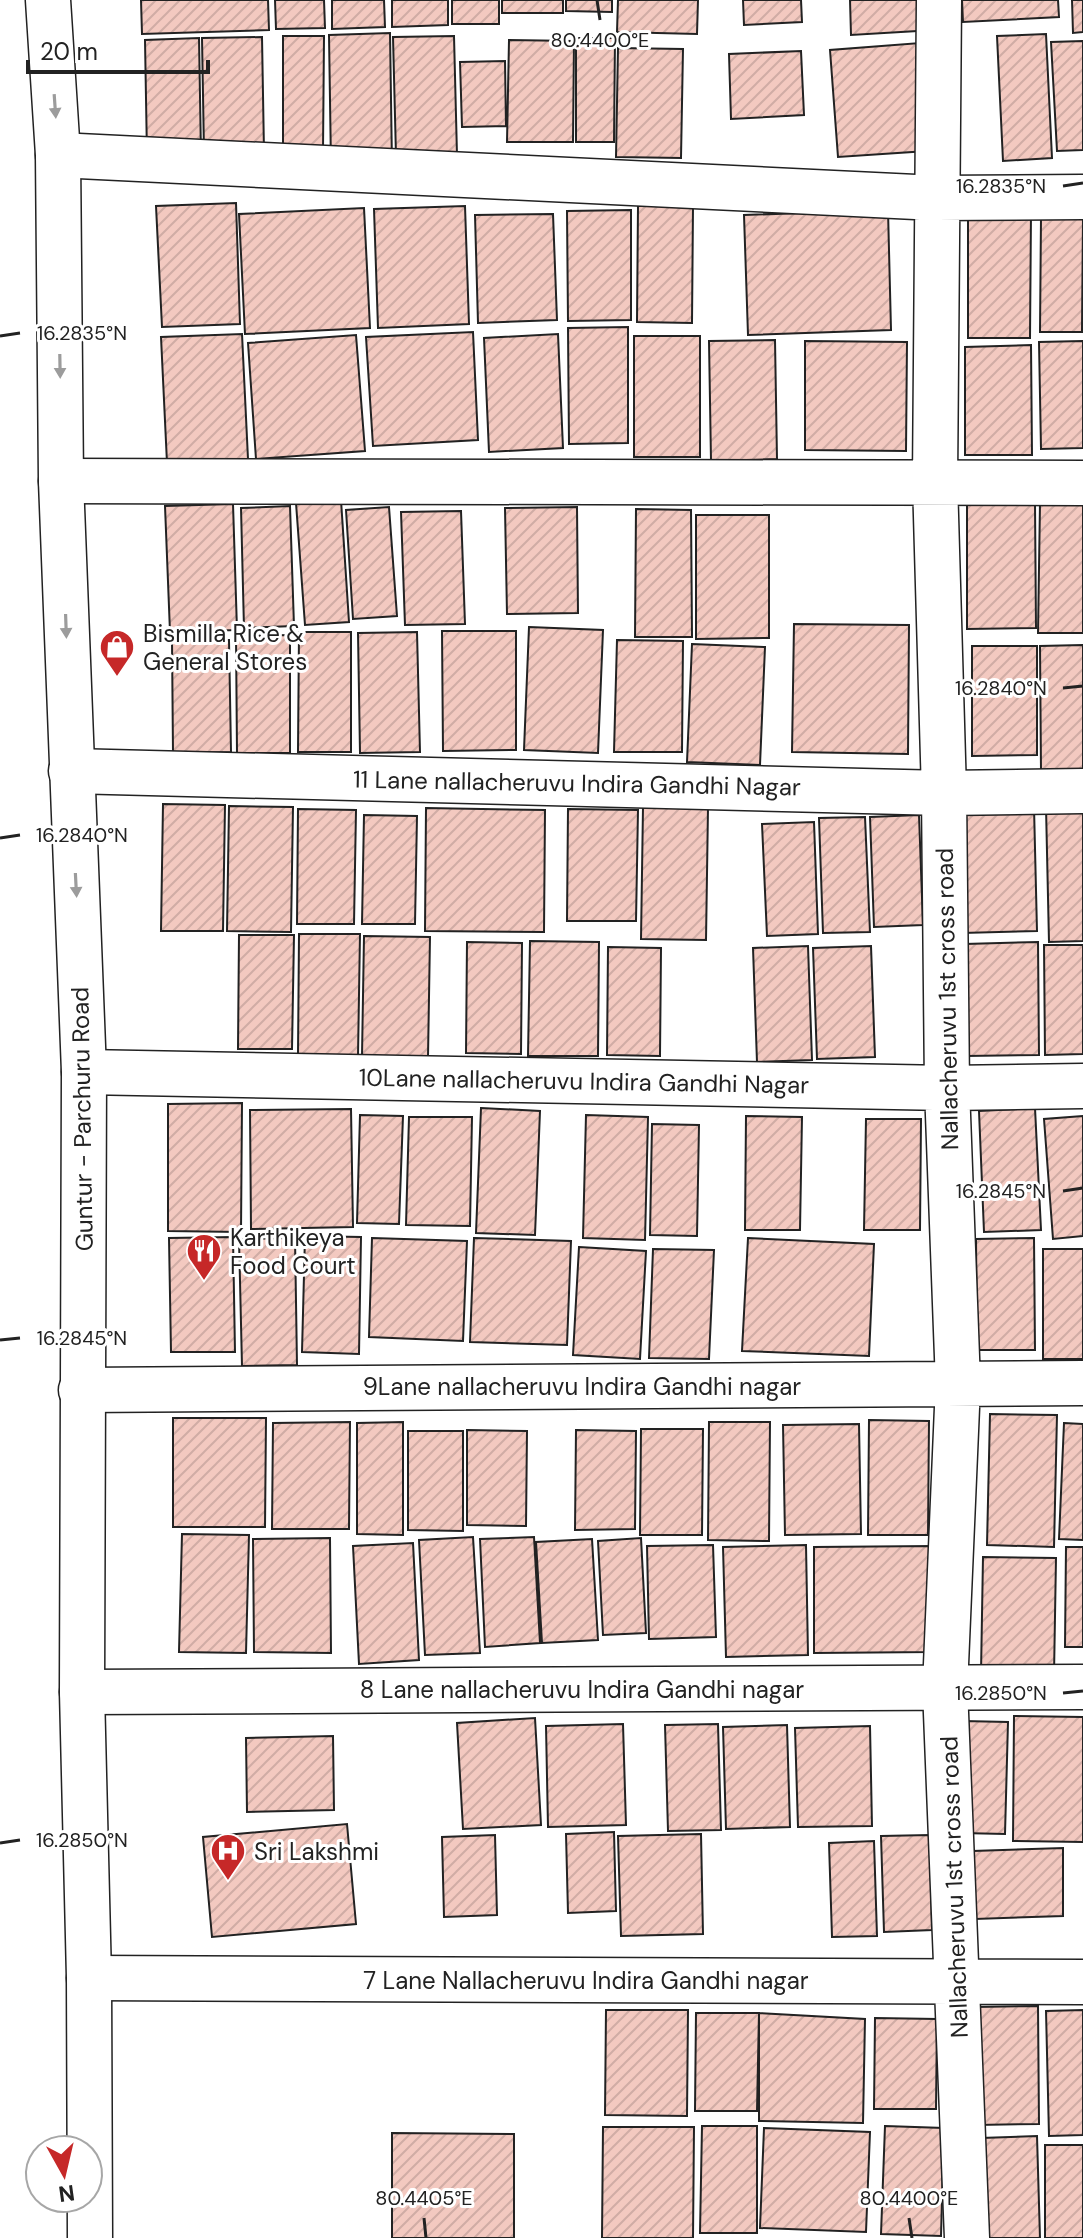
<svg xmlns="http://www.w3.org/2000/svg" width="1083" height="2238" viewBox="0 0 1083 2238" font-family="'DM Sans',sans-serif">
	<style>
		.building { fill: url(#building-hatch); stroke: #222; stroke-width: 2 }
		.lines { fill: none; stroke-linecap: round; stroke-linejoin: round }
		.street-casing { stroke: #222; stroke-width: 47 }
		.primary-casing { stroke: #222; stroke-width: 47 }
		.street { stroke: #fff; stroke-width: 44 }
		.primary { stroke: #fff; stroke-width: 44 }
		.oneway { fill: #9c9c9c }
		.ticks { fill: none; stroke: #222; stroke-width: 3 }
		.labels { text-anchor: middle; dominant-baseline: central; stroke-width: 6; stroke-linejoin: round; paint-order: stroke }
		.poi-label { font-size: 24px; fill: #222; stroke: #fff; text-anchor: start }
		.street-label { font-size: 24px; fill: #222; stroke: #fff }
		.ticks-label { font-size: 20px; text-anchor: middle; fill: #222; stroke: #fff; stroke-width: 6; stroke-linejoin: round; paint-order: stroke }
	</style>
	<defs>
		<pattern id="building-hatch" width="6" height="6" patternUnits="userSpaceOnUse" patternTransform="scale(2)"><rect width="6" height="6" fill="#f3c9c0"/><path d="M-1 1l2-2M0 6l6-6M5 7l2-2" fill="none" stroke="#d0aca5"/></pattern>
	</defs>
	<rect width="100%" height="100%" fill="#fff"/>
	<path class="building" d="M141,0H268L269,30L142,34Z
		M275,0H324L325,28L276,29Z
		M332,0H384L385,27L332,29Z
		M392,0H448V25L392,27Z
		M452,0H499V24H452Z
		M502,0H563V13H502Z
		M566,0H612V12L566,11Z
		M618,0H698L697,34L617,32Z
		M743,0H801L802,22L744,25Z
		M850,0H933L934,30L851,35Z
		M962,0H1058L1059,17L963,22Z
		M1072,0H1083V32L1073,33Z
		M390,33L392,165H331L329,35Z
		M1046,34L1052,158L1003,161L997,36Z
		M283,36H324L323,151L283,152Z
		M454,36L457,155L396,156L393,37Z
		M262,37L264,152H204L202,38Z
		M199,38L201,155L147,156L145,40Z
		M576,38H615L614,142H576Z
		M509,40L574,41L573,142H507Z
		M1083,41V150L1057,151L1051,42Z
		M920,43L927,151L838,157L830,50Z
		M618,48L683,49L681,158L616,157Z
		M801,51L804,115L731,119L729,54Z
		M505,61L506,126L462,127L460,62Z
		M236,203L240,324L162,327L156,206Z
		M465,206L469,324L378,328L374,209Z
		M638,206H693L692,323L637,322Z
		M364,208L370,328L245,334L239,214Z
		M631,210V320L568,321L567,211Z
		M888,210L891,330L748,335L744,215Z
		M968,211H1031L1030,338H968Z
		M553,214L557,320L478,323L475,215Z
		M1041,217H1083L1082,332H1040Z
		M628,327V443L569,444L568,328Z
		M473,332L478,440L373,446L366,337Z
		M242,334L248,459L167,463L161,337Z
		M558,334L563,448L489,452L484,338Z
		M356,335L365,451L256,459L248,343Z
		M634,336H700V457H634Z
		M775,340L777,459L711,461L709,341Z
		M805,341L907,342L906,451L805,450Z
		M1083,341V448L1041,449L1039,342Z
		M1031,345L1032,455H965V347Z
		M341,500L349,622L305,625L296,503Z
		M967,503L1035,504L1036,628L967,629Z
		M1040,503H1083V633H1038Z
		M233,504L237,630L170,632L165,506Z
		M290,506L294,626L244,628L241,508Z
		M389,507L397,616L353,619L346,510Z
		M577,507L578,613L507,614L505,508Z
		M636,509L691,510L692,637H635Z
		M461,511L465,624L405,625L401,512Z
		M696,515H769V638L696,639Z
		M794,624L909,625L908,754L792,752Z
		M529,627L603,630L598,753L524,750Z
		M442,631H516V750L443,751Z
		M299,632H351V752H298Z
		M417,632L420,752L360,753L358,633Z
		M290,635V753H237L236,636Z
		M229,640L231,752L173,753L172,641Z
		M617,640L683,641L682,752H614Z
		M692,644L765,647L760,765L687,762Z
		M1083,645V771H1041L1040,646Z
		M972,646H1037V755L972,756Z
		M163,804L225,805L223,931H161Z
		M229,806L293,807L291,932L227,931Z
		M643,807L708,808L706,940L641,939Z
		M1034,807L1037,931L962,933L959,810Z
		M1046,807H1083V941L1049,942Z
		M426,808L545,810L544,932L425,931Z
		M298,809L356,810L354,924H297Z
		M568,809L638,810L636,921H567Z
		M364,815L417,816L415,924H362Z
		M919,815L923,925L874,927L870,817Z
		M865,817L870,932L823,933L819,818Z
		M814,822L818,934L767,936L762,824Z
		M299,934H360L358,1056L298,1055Z
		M239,935H294L292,1049H238Z
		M364,936L430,937L428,1057L362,1056Z
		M530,941L599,942L598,1056H528Z
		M467,942L522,943L521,1054L466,1053Z
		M1038,942L1039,1055L966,1056L965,944Z
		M1044,945H1083V1054L1045,1055Z
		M808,946L812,1060L757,1062L753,948Z
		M871,946L875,1057L817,1059L813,948Z
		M608,947L661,948L660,1056L607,1055Z
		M242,1103L241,1232L168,1231V1104Z
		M481,1108L540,1111L535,1235L476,1233Z
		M1035,1108L1041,1230L984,1232L979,1111Z
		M351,1109L353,1227L251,1229L250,1110Z
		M360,1115L403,1116L399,1224L357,1223Z
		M586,1115L648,1117L645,1240L583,1238Z
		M746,1116L802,1117L800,1230H745Z
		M1083,1116V1236L1053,1239L1044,1119Z
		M409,1117H472L470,1226L406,1225Z
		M866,1119H921L920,1230H864Z
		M652,1124L699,1125L697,1236L650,1235Z
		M305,1236L361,1237L359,1354L302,1352Z
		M233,1237L235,1352H171L169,1238Z
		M295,1238L297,1365L242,1366L239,1239Z
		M372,1238L467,1241L463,1341L369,1337Z
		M474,1238L571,1241L567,1345L470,1342Z
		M748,1238L874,1244L869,1356L742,1351Z
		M1034,1238L1035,1350H977L976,1239Z
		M579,1247L646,1251L640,1359L573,1355Z
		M653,1249L714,1250L709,1359L649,1358Z
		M1043,1249H1083V1359H1043Z
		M990,1414L1057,1415L1054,1547L987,1545Z
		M173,1418H266L265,1527H173Z
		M869,1420L929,1421L928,1535H868Z
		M350,1422L349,1529H272L273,1423Z
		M403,1422V1535L357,1534V1423Z
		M709,1422H770L769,1541L708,1540Z
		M1064,1423L1083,1424V1540L1059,1539Z
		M859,1424L861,1534L785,1535L783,1425Z
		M641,1429H703L702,1535H640Z
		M467,1430L527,1431L526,1526L467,1525Z
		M576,1430L636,1431L635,1529L575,1530Z
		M408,1431H463V1531L408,1530Z
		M182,1534L249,1535L246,1653L179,1652Z
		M473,1537L480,1653L425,1655L419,1540Z
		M534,1537L540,1643L485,1647L480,1539Z
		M330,1538L331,1653L254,1652L253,1539Z
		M641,1538L646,1633L603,1635L598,1541Z
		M592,1539L598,1640L542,1643L536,1542Z
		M413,1543L419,1660L359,1664L353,1546Z
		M713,1545L716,1637L649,1639L647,1546Z
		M806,1545L808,1655L726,1657L723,1547Z
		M933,1546V1652L814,1653V1547Z
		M1066,1547H1083V1647H1065Z
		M983,1557L1056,1558L1054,1675L981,1673Z
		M1014,1716L1083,1717V1842L1013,1841Z
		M535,1718L541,1825L463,1829L457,1723Z
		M963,1721L1008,1722L1005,1834L961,1833Z
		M623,1724L626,1825L548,1827L546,1726Z
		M718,1724L721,1830L668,1831L665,1725Z
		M787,1725L790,1827L726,1829L723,1727Z
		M870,1726L872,1826L798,1827L795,1728Z
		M333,1736L334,1810L247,1812L246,1738Z
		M347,1824L356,1924L212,1937L203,1837Z
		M614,1832L616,1911L568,1913L566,1834Z
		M701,1834L703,1934L621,1936L618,1836Z
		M495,1835L497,1915L444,1917L442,1837Z
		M930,1835L932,1930L884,1932L881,1836Z
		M874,1841L877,1936L832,1937L829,1843Z
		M1063,1848V1916L975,1919L973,1851Z
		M1038,2006L1039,2124L976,2125L974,2007Z
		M606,2010H688L687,2116L605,2115Z
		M1083,2010V2135L1049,2136L1046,2011Z
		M696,2013H759L757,2111H695Z
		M759,2013L865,2019L863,2123L759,2121Z
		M875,2018L937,2019L936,2109H874Z
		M702,2126H757V2233H700Z
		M885,2126L944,2128L941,2236L881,2234Z
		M603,2127H694L693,2238H602Z
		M764,2128L870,2132L866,2232L760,2228Z
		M392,2133L514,2134V2238H392Z
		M1037,2136L1040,2238H984L981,2138Z
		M1045,2145H1083V2238H1045Z"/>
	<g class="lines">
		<defs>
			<path id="street" d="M939,0L935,481L944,793L947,1088L958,1384L945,1688L967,2238
				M58,155L936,198L1083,197
				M61,481L1083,483
				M71,771L944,793L1083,791
				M84,1072L947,1088L1083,1086
				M81,1390L1083,1383
				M82,1692L1083,1687
				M89,1978L1083,1982"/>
			<path id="primary" d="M48,0L58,155L61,481L84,1072L82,1692L89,1978L90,2238"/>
		</defs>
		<use href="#street" class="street-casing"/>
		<use href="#primary" class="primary-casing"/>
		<use href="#street" class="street"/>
		<use href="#primary" class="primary"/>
	</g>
	<defs><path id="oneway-solid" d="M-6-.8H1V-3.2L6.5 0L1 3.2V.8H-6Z" transform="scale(2)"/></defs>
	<g class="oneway">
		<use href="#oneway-solid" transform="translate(55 106) rotate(86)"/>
		<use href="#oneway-solid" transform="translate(60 366) rotate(89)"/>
		<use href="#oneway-solid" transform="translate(66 626) rotate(88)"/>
		<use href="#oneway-solid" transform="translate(76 885) rotate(87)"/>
	</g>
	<path class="ticks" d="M597,0L600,20M1063,186L1083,183M0,336L20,333M1063,688L1083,686M0,838L20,835M1063,1191L1083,1188M0,1340L20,1338M1063,1693L1083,1691M0,1843L20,1840M424,2218L426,2238M909,2218L912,2238"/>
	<defs>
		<symbol id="shop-pin" viewBox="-11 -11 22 30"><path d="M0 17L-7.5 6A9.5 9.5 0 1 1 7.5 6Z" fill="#c62828" stroke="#fff"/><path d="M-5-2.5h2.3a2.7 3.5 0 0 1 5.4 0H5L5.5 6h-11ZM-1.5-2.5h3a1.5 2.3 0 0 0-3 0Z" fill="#fff"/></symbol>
		<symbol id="restaurant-pin" viewBox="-11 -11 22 30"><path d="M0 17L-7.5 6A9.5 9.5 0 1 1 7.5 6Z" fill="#c62828" stroke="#fff"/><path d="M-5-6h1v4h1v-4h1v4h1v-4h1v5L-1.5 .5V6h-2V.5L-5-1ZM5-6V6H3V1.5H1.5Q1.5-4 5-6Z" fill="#fff"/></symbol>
		<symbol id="hospital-pin" viewBox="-11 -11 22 30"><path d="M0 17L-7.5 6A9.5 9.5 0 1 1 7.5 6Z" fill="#c62828" stroke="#fff"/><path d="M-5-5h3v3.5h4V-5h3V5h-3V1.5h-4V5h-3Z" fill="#fff"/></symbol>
	</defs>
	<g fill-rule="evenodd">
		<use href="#shop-pin" x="97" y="627" width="40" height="54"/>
		<use href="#restaurant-pin" x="184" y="1231" width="40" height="54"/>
		<use href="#hospital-pin" x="208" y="1831" width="40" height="54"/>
	</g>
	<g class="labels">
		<g class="poi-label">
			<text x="143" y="633">Bismilla Rice &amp;<tspan x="143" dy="28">General Stores</tspan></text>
			<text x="230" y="1237">Karthikeya<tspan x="230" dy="28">Food Court</tspan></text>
			<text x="254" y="1851">Sri Lakshmi</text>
		</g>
		<g class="street-label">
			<text transform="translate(577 783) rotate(1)">11 Lane nallacheruvu Indira Gandhi Nagar</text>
			<text transform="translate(947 999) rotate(-91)">Nallacheruvu 1st cross road</text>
			<text transform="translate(584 1081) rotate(1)">10Lane nallacheruvu Indira Gandhi Nagar</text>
			<text transform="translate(82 1119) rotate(-91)">Guntur - Parchuru Road</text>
			<text x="582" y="1386">9Lane nallacheruvu Indira Gandhi nagar</text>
			<text x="582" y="1689">8 Lane nallacheruvu Indira Gandhi nagar</text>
			<text transform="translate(954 1887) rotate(-92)">Nallacheruvu 1st cross road</text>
			<text x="586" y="1980">7 Lane Nallacheruvu Indira Gandhi nagar</text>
		</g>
	</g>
	<g class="ticks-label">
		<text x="600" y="47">80.4400°E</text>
		<text x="1001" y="193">16.2835°N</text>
		<text x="82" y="340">16.2835°N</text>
		<text x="1001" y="695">16.2840°N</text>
		<text x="82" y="842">16.2840°N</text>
		<text x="1001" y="1198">16.2845°N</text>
		<text x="82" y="1345">16.2845°N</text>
		<text x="1001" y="1700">16.2850°N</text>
		<text x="82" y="1847">16.2850°N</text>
		<text x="424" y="2205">80.4405°E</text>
		<text x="909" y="2205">80.4400°E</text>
	</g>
	<g transform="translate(64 2174) rotate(172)"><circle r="38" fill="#ffffff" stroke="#a7a7a7" stroke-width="2"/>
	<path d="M0-6L14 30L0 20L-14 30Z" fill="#c62828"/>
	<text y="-12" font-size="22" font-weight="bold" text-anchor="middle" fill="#222222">N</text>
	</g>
	<path d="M28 60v12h180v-12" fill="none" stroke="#222222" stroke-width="4"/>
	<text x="40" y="60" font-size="24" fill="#222222" stroke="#ffffff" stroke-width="6" paint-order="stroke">20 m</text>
</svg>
